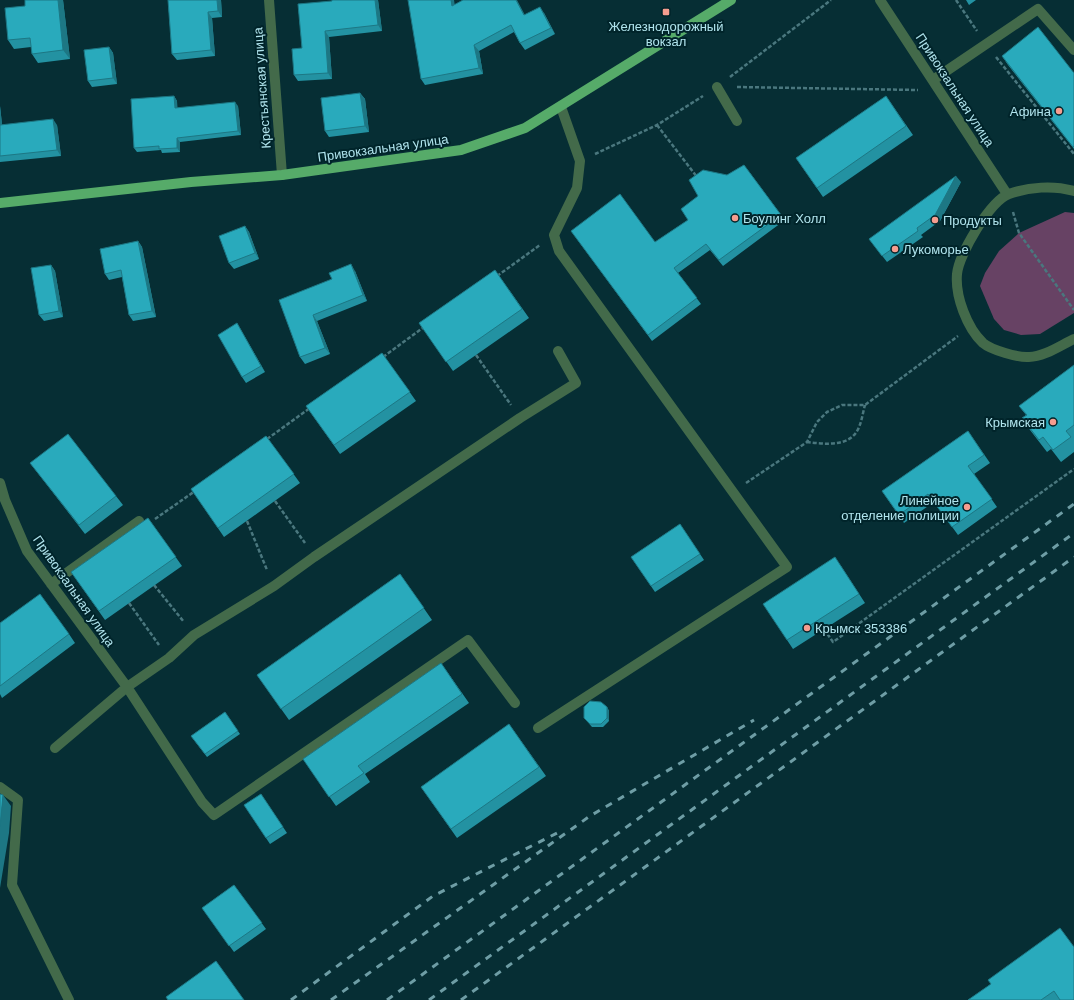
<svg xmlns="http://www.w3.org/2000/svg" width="1074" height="1000" viewBox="0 0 1074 1000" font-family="Helvetica,sans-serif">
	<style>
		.green { fill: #674264 }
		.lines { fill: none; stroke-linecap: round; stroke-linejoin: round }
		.path { stroke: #4a777e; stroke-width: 2.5; stroke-dasharray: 4 2; stroke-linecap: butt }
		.minor { stroke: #436a4a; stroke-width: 10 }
		.major { stroke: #56ab69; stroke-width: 10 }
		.rail { stroke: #6e9da5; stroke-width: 3; stroke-dasharray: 7 7; stroke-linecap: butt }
		.wall { fill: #2392a2 }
		.shaded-wall { fill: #1d7784 }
		.building { fill: #29aabc; stroke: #1d7784 }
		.poi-dot { fill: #f59d8f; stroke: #00242a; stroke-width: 1.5 }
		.labels { text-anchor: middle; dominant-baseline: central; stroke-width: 4; stroke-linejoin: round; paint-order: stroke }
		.poi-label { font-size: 13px; fill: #b0e4ed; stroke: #00242a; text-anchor: start }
		.street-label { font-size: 13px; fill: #b0e4ed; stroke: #00242a }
	</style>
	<rect width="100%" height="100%" fill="#062e34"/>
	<path class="green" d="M1065,212L1074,213V313L1040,334L1021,335L1004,330L994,319L980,286L985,273L999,251L1019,233Z"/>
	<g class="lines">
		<path class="path" d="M956,0L977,31
			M996,57L1074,154
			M730,77L831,0
			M737,87L918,90
			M657,125L697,177
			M595,154L657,125L703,96
			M1013,212L1019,233L1074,310
			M497,276L540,245
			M476,355L511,405
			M383,357L424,327
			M267,439L310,408
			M807,442C824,444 851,448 859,427C862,420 863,412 865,405
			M746,483L807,442L817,422L827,412L842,405H865L958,336
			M275,501L305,543
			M155,519L195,491
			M247,521L267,570
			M154,585L184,622
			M129,603L159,645
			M824,629L833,642L1074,469"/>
		<path class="minor" d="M269,0L282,175
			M880,0L1007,194
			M933,80L1038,9L1074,50
			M717,87L737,121
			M1074,191C1053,185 1029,187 1009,194C990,201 959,254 957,274C955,296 967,328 983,343C991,350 1019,358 1029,357C1044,357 1061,345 1074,339
			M0,483L5,500L27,551L127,687L202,802L214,815L468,640L515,703
			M51,584L139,521
			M538,728L787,567L559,251L554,235L577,188L580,161L561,107
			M55,748L127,687L169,658L194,635L274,586L314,557L520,418L576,383L558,351
			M0,787L18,800L12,885L69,1000"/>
		<path class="major" d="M0,203L191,182L282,175L461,150L525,128L731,0"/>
		<path class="rail" d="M291,1000L433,896L563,830
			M331,1000L590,816L754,720
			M387,1000L1074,504
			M429,1000L1074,533
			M461,1000L1074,557"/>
	</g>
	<path class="wall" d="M25,0H63L70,59L38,63L32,54L31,47L14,49L8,40L25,6Z
		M168,0H221L222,17L212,18L215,56L177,60L172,54Z
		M378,0L382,31L329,37L332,79L298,81L294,75L302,48L298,4Z
		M966,0H976L969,5Z
		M455,4L524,15L544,13L555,34L525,50L520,43L514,32L479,51L483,74L425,85L421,79Z
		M109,47L113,53L117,84L92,87L88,81Z
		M1002,56L1074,73V149L1008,65Z
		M360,93L365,99L369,132L329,137L325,131Z
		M174,96L177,101V108L238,106L241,135L180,142V152L162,153L161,150L137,152L134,148Z
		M886,96L913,135L823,197L796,158Z
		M0,106L2,125H57L61,156L0,162Z
		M744,165L785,220L723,266L710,250L678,273L701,304L652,341L571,231L655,242L688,220L698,196L727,175Z
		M961,182L940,221L921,235L923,237L887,262L869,239Z
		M245,226L249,232L259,259L234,269L229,263Z
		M138,241L142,247L156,317L133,321L129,315L122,277L109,280L105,274Z
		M51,265L55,271L63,317L44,321L39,315Z
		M495,270L529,318L453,371L419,323Z
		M355,271L367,301L317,321L330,354L305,364L300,357L279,300Z
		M237,323L265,372L246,383L242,377Z
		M382,353L416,401L340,454L306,406Z
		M1074,365V452L1061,462L1051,449L1047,452L1030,430L1022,418L1026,415L1019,406Z
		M968,431L990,463L974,474L997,507L958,535L934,502L904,523L882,491Z
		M266,436L300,483L224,537L191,489Z
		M30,463L116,496L123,505L85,534L37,472Z
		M148,518L182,566L105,620L71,572Z
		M680,524L704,560L655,592L631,557Z
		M841,566L865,603L793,649L787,640Z
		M400,574L432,620L289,720L257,675Z
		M0,623L69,634L75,643L2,698L0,694Z
		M441,663L469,703L365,774L370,782L336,806L303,759Z
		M607,707L609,711V721L603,727H592L584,718Z
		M225,712L240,734L207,757L191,736Z
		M509,724L546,776L457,838L421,787Z
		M261,794L287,833L270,844L244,805Z
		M234,885L266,929L234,952L202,908Z
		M1060,928V1000H968L991,984Z"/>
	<path class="shaded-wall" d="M58,0H63L70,59L63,50Z
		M217,0H221L222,17L218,11Z
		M375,0H378L382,31L378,25Z
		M451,0H454L456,12L452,6Z
		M516,0H517L528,21L524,15Z
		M540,7L544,13L555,34L551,28Z
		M208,12L212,18L215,56L211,50Z
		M325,31L329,37L332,79L328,73Z
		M474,45L479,51L483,74L479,68Z
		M109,47L113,53L117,84L113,78Z
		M360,93L365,99L369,132L365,126Z
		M174,96L177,101L178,113L175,108Z
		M235,102L238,106L241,135L238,131Z
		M0,106L3,132L0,127Z
		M53,119L57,125L61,156L57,150Z
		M177,138L180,142V152L177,148Z
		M956,176L961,182L940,221L935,215Z
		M245,226L249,232L259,259L255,253Z
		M138,241L142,247L156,317L152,311Z
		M351,264L355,271L367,301L363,295Z
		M51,265L55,271L63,317L59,311Z
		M313,315L317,321L330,354L325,348Z
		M237,323L265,372L261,366Z
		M607,707L609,711V721L607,718Z
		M3,795L11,806L9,833L0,888V827Z"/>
	<path class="building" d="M25,0H58L63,50L32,54L30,38L8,40L5,8L25,6Z
		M168,0H217L218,11L208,12L211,50L172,54Z
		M332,0H375L378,25L325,31L328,73L294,75L292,49L302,48L298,4L332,1Z
		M408,0H451L452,6L463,0H516L524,15L540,7L551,28L520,43L511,25L474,45L479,68L421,79Z
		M1038,27L1074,73V146L1073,147L1002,56Z
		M109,47L113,78L88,81L84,50Z
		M360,93L365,126L325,131L321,98Z
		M174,96L175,108L235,102L238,131L177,138V148L159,149V146L134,148L131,99Z
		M886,96L906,126L817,188L796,158Z
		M53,119L57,150L0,156V125Z
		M744,165L781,215L719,260L706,244L674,268L697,298L648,335L571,231L620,194L655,242L688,220L681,209L698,196L689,180L703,170L727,175Z
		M956,176L935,215L917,228L918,231L882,256L869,239Z
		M245,226L255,253L229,263L219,236Z
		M138,241L152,311L129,315L121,270L105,274L100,249Z
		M351,264L363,295L313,315L325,348L300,357L279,300L332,279L329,273Z
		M51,265L59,311L39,315L31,268Z
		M495,270L522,309L446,362L419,323Z
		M237,323L261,366L242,377L218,335Z
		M382,353L410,392L334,445L306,406Z
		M1074,365V425L1066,431L1071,437L1053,450L1043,437L1039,440L1022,418L1027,415L1019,406Z
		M968,431L984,455L968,466L992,499L952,527L928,494L899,515L882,491Z
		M68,434L116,496L79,525L30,463Z
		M266,436L294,474L218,528L191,489Z
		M148,518L176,557L99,611L71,572Z
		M680,524L700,554L651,586L631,557Z
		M835,557L859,594L787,640L763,604Z
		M400,574L424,608L281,709L257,675Z
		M40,594L69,634L0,686V623Z
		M441,663L462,694L358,766L364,773L329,797L303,759Z
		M590,701L601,702L607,707V718L601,724H590L584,718V707Z
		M225,712L238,731L205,754L191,736Z
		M509,724L539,767L451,829L421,787Z
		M0,794L3,795L0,827Z
		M261,794L283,827L266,838L244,805Z
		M234,885L262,923L229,946L202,908Z
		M1060,928L1074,947V1000H1060L1054,991L1041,1000H968L991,984L988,980Z
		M216,961L244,1000H168L166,997Z"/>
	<g class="poi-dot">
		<rect x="662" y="8" width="8" height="8" rx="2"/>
		<circle cx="1059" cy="111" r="4"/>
		<circle cx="735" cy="218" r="4"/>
		<circle cx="935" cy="220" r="4"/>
		<circle cx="895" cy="249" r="4"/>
		<circle cx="1053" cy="422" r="4"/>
		<circle cx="967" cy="507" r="4"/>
		<circle cx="807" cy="628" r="4"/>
	</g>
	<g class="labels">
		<g class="poi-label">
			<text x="666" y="26" text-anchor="middle">Железнодорожный<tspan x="666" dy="15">вокзал</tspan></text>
			<text x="1051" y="111" text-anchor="end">Афина</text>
			<text x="743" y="218">Боулинг Холл</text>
			<text x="943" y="220">Продукты</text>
			<text x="903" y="249">Лукоморье</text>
			<text x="1045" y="422" text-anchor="end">Крымская</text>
			<text x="959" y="500" text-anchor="end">Линейное<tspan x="959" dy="15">отделение полиции</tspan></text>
			<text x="815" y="628">Крымск 353386</text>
		</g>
		<g class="street-label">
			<text transform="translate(262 88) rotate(-94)">Крестьянская улица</text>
			<text transform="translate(955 90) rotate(57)">Привокзальная улица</text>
			<text transform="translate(383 148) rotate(-8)">Привокзальная улица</text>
			<text transform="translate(74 591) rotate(55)">Привокзальная улица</text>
		</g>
	</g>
</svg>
